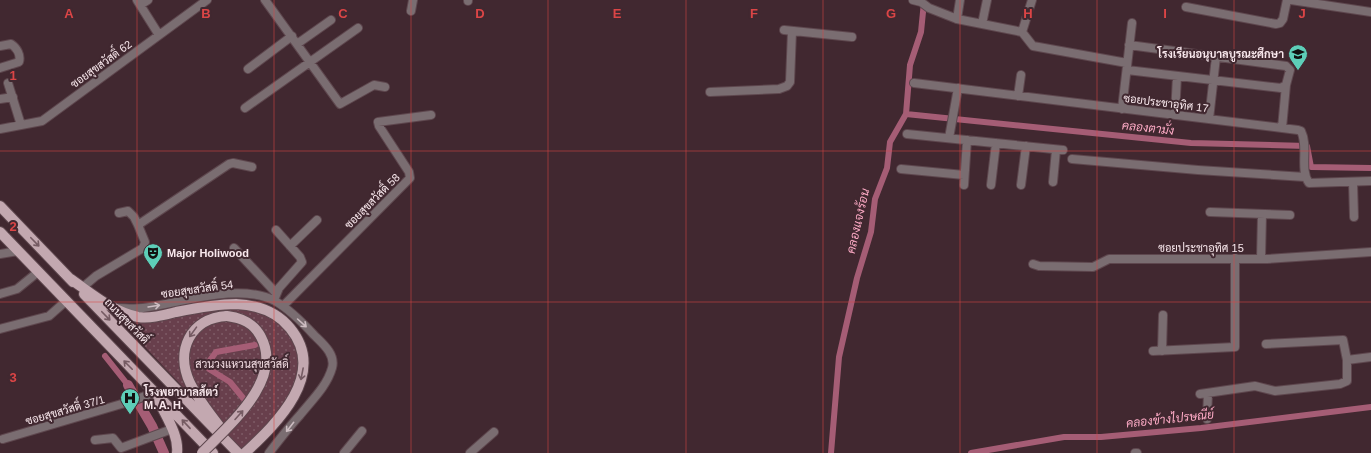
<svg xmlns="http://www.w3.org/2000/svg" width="1371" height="453" viewBox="0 0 1371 453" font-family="Arial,Sarabun,sans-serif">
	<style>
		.park { fill: url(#park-dots) }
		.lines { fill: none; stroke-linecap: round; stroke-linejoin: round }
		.canal { stroke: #a55d75; stroke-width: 6 }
		.river { stroke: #a55d75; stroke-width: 10 }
		.minor-casing { stroke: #5e474e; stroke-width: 10 }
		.major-casing { stroke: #5e474e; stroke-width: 12 }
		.minor { stroke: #7a6d71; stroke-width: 8 }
		.major { stroke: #c3a8b0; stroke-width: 10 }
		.major-bridge-casing { stroke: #5e474e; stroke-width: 12; stroke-linecap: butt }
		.major-bridge { stroke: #c3a8b0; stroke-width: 10 }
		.oneway { stroke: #755b63 }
		.oneway2 { stroke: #cdbdc2 }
		.grid { fill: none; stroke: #db4546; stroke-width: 1; stroke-opacity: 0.55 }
		.labels { text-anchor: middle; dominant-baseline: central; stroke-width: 4; stroke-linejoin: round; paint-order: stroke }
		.poi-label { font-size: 11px; font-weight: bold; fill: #f9e8ed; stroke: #412830; text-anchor: start }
		.street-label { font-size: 11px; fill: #f9e8ed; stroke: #412830 }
		.park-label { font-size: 11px; fill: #f1dbe1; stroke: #412830 }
		.water-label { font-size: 12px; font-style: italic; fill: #fdaac5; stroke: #412830 }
		.grid-label { font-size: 13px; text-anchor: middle; font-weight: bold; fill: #db4546; stroke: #412830; stroke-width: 4; stroke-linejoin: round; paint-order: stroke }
	</style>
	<defs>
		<pattern id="park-dots" width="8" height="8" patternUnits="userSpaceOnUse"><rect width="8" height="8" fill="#683f4c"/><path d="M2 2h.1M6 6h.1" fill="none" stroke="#7e5b66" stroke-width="1.8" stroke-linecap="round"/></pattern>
	</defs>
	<rect width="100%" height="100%" fill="#412830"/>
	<path class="park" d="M248,304L297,333L304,369L287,408L245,453L114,314L160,315Z"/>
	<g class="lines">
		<path class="canal" d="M906,114L1191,143L1307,146L1311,167L1371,168
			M105,356L128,385
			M243,398L230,382L209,369L208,363L216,352L255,345
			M831,453L839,357L857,278L871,232L875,199L887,168L890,142L906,114L910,65L921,32L924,2
			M971,453L1064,437H1101L1201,428L1371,407"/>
		<path class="river" d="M128,385L152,426L164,453"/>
		<defs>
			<path id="minor" d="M137,0L159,35
				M265,0L340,104L374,85L385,87
				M913,0L921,2L929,8L957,19L1022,32L1033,46L1127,63
				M1291,0L1371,12
				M468,1V0
				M140,5L148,0
				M1186,7L1276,24L1280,23L1283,19L1287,0
				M411,11L413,0
				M957,19L960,0
				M982,24L987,0
				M784,30L852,37
				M1022,32L1032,0
				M297,44L331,20
				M0,46L11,44C17,48 21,55 19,62L0,68
				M248,69L292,36
				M1127,70L1281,88L1286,85L1290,70L1286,66L1129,45
				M8,83L21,125
				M914,83L1298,130L1301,131C1309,147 1299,169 1309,183L1371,181
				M710,92L779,89L787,86L790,82L792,31
				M1018,96L1021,75
				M0,99L13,97
				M245,108L358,28
				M1122,109L1132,23
				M1175,115L1177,76
				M1209,119L1216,57
				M1282,128L1286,85
				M0,129L42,121L207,0
				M907,134L1063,150
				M949,138L958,88
				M1072,159L1198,170L1305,177
				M901,169L964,175
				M1053,182L1056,150
				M1353,182L1354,217
				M964,185L967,140
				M991,185L996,143
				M1021,185L1026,146
				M1210,212L1290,215
				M119,213L128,211L134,217L138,225
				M290,246L317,220
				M234,248L276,293
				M0,254L18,251
				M1261,259L1262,214
				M1033,264L1039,266L1093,267L1109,259H1267L1371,252
				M83,287L96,276L143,248L145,242L138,225L229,164L233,163L252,167
				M0,294L17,289L38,272
				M274,300L279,288L302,262L300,257L276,230
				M283,306L410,178L409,172L379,126L378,122L431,115
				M116,308C125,308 134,309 143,308C181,303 239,282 275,301C289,309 303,323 314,335C322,343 336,354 332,368C327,386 312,400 300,415C289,427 279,440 269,453
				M0,329L49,316L66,301
				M1153,351L1235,347V258
				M1162,351L1163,315
				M1347,360L1371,357
				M1200,394L1255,386L1275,391L1340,384L1347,381V360L1343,340L1266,344
				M1207,419L1208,393
				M3,439L135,400L155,392
				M95,440L113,438L121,448L172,429
				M344,453L362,431
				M470,453L494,432
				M1135,453H1137"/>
			<path id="major" d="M0,206L73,282
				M0,232L213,453
				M69,278C90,292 112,312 138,317C150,319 164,315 176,312C196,308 216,304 236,304C257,305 277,312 290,328C328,374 277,423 245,453
				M84,294L238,453
				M159,401C166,417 179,435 177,453
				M220,427C209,413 198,399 190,383C175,351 190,318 227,316"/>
		</defs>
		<use href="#minor" class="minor-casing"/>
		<use href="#major" class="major-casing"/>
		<use href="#minor" class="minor"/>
		<use href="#major" class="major"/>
		<defs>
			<path id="major-bridge" d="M202,453C228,426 284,380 261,337C254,323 242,318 227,316"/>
		</defs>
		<use href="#major-bridge" class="major-bridge-casing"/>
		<use href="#major-bridge" class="major-bridge"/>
	</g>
	<defs><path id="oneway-shaft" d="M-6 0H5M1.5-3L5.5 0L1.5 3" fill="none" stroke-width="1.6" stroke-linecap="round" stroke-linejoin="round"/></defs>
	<g class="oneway">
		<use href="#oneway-shaft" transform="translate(35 242) rotate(46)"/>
		<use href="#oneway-shaft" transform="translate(106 316) rotate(46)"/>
		<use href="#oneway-shaft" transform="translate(193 332) rotate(126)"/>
		<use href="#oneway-shaft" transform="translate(128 365) rotate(-135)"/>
		<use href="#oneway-shaft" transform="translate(302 374) rotate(101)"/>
		<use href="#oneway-shaft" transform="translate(239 415) rotate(-48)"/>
		<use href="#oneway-shaft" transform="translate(186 424) rotate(-133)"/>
	</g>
	<g class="oneway2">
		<use href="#oneway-shaft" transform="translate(154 306) rotate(-9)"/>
		<use href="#oneway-shaft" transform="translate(302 323) rotate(42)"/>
		<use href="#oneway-shaft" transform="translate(290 427) rotate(128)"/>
	</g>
	<path class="grid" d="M137,0V453M274,0V453M411,0V453M548,0V453M686,0V453M823,0V453M960,0V453M1097,0V453M1234,0V453M0,151H1371M0,302H1371"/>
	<defs>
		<symbol id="school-pin" viewBox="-11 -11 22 30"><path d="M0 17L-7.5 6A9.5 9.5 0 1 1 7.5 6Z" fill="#5dceb8" stroke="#412830"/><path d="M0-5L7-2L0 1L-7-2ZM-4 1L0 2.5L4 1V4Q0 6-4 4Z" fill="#111"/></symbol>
		<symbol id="theatre-pin" viewBox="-11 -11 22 30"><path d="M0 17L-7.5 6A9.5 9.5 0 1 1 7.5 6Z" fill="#5dceb8" stroke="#412830"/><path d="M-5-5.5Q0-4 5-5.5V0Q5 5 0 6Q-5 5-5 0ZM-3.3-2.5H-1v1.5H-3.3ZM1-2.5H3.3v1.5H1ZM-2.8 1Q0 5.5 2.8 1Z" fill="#111"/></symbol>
		<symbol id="hospital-pin" viewBox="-11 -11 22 30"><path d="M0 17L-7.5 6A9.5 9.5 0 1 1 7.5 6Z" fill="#5dceb8" stroke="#412830"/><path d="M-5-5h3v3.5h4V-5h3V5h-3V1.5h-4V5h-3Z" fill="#111"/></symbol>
	</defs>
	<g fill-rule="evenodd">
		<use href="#school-pin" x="1287" y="43" width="22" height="30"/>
		<use href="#theatre-pin" x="142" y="242" width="22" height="30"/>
		<use href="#hospital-pin" x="119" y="387" width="22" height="30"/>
	</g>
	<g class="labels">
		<g class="poi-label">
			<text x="1284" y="54" text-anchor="end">โรงเรียนอนุบาลบูรณะศึกษา</text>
			<text x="167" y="253">Major Holiwood</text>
			<text x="144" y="392">โรงพยาบาลส้ตว์<tspan x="144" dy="13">M. A. H.</tspan></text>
		</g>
		<g class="street-label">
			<text transform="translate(101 64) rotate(-36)">ซอยสุขสวัสดิ์ 62</text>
			<text transform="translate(1166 103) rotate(7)">ซอยประชาอุทิศ 17</text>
			<text transform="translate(372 201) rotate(-45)">ซอยสุขสวัสดิ์ 58</text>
			<text x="1201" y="248">ซอยประชาอุทิศ 15</text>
			<text transform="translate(197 289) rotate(-8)">ซอยสุขสวัสดิ์ 54</text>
			<text transform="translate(127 321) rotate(46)">ถนนสุขสวัสดิ์</text>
			<text transform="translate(65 410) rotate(-16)">ซอยสุขสวัสดิ์ 37/1</text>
		</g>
		<g class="park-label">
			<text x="242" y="364">สวนวงแหวนสุขสวัสดิ์</text>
		</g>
		<g class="water-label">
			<text transform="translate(1148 128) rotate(6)">คลองตามั่ง</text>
			<text transform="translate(858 221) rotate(-77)">คลองแจงร้อน</text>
			<text transform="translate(1170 419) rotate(-6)">คลองข้างไปรษณีย์</text>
		</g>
	</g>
	<g class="grid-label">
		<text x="69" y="18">A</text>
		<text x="206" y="18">B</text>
		<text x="343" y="18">C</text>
		<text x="480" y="18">D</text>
		<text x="617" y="18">E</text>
		<text x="754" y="18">F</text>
		<text x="891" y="18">G</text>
		<text x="1028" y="18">H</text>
		<text x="1165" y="18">I</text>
		<text x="1302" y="18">J</text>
		<text x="13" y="80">1</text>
		<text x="13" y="231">2</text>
		<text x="13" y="382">3</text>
	</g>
</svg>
